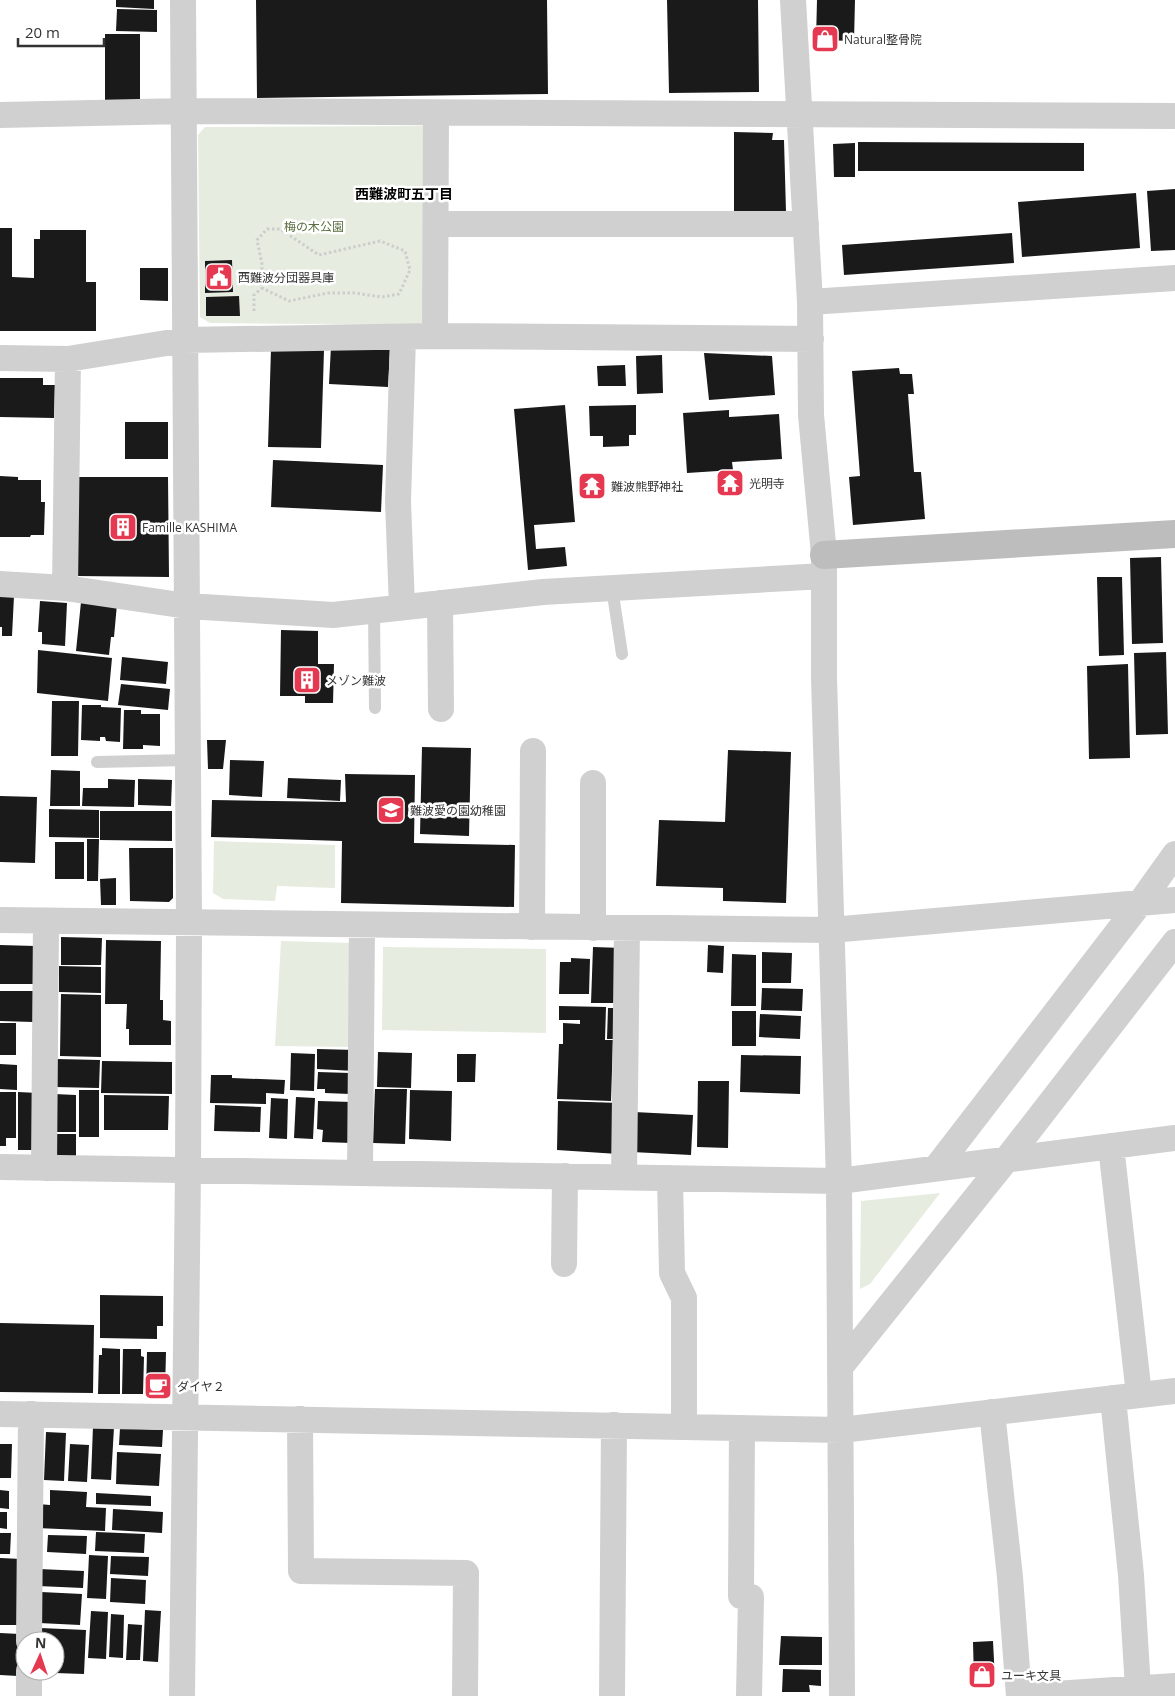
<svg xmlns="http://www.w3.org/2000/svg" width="1175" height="1696" viewBox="0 0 1175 1696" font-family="'Open Sans','Noto Sans JP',sans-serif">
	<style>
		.green { fill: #e6ecdf }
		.building { fill: #1a1a1a }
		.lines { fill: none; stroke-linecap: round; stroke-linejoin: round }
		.path { stroke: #cdcdcd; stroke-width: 3; stroke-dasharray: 2.5 2.5; stroke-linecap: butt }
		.lane { stroke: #d0d0d0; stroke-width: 12 }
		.street { stroke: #d0d0d0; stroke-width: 26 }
		.secondary { stroke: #bdbdbd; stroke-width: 28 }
		.labels { text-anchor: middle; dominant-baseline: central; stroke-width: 5; stroke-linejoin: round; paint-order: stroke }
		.poi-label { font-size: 12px; fill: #333; stroke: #fff; text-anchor: start }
		.park-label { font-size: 12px; fill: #596f3f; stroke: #fff }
		.neighbourhood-label { font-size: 14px; font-weight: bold; fill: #000; stroke: #fff }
	</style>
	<rect width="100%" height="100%" fill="#fff"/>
	<path class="green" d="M423,126L428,317L419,325L210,323L200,317L198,135L205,127Z
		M214,841L335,845V888L277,886L275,901L223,899L213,893Z
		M281,941L354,943L355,1047L275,1046Z
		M383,947L546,949V1033L382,1030Z
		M940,1193L870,1284L860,1289L861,1201Z"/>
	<path class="building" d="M116,0H154V9L116,7Z
		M256,0H547L548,94L257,98Z
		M667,0H758L759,92L669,93Z
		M817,0H855L854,41L816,40Z
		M117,9L157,10V32L116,31Z
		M105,34H140V102L105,103Z
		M734,132L773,133L772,140H784L786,212H734Z
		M858,142L1084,143V171H858Z
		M855,143V177H834L833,144Z
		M1175,189V250L1151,251L1147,191Z
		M1136,193L1140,248L1022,257L1018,202Z
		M0,228H12V277L34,278V239H40V230H86V282H96V331H0Z
		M1012,233L1014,263L844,275L842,245Z
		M232,260L233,292L205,293V261Z
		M140,268H168V301L140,300Z
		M239,296L240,316H206V297Z
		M331,346L390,349L388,387L329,384Z
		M271,349L324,350L321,448L268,447Z
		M704,353L772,356L775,395L709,400Z
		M662,355L663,393L637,394L636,356Z
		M625,365L626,386H598L597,366Z
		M899,368L900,374H912L914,394H908L914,472H921L925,519L853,525L849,477L860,476L852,371Z
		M0,378H43V385H55L54,418L0,417Z
		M565,405L575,522L534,525L536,549L565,547L567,566L528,570L514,409Z
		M636,405V435H629V446L603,447V436H590L589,406Z
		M729,410V417L779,414L782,459L732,462L733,470L687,473L683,413Z
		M125,422H168V459H125Z
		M273,460L383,465L381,512L271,507Z
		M0,476L18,477V480H41V502H45L44,535H31L30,537H0Z
		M76,477H168L169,577L77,576Z
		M1161,557L1163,643L1132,644L1130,558Z
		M1097,577H1122L1124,655L1099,656Z
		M0,593L14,596L12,636H2V627H0Z
		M40,601L67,603L65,646L42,644V632H38Z
		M81,602L117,604L114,637H111L109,655L76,651Z
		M281,630L318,631V664H334L333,703H305V696H280Z
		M38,650L112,658L108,701L37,693Z
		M1166,652L1168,734L1136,735L1134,653Z
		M122,657L168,662L166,684L120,680Z
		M1128,664L1130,758L1089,759L1087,666Z
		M121,684L170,689L168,710L118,705Z
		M52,701H79L78,756H51Z
		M82,705H101V707L121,708L120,742L106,741L105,737H100V741L81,740Z
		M124,710H141V714H160V746L143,745V749H123Z
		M207,740H226L223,769H208Z
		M422,747L471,748L469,836L420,834Z
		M728,750L791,752L786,903L723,901V888L656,886L659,820L725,822Z
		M230,760L264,761L262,797L229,795Z
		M51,770L80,771V806H50Z
		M345,774L415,775L414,843L515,845L514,907L341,903L342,841L211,837L212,800L346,802Z
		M288,778L341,780L340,801L287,798Z
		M108,779L135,780L134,807L82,806L83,788H108Z
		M138,779L172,780L171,806L138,805Z
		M0,796L37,797L35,863L0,862Z
		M49,809L99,810V838L49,837Z
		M100,811H172V841L100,840Z
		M87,839H99L98,881H87Z
		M55,842H84V879H55Z
		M129,848H173V898L169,902L130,901Z
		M116,878V905H101L100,879Z
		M61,937L102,938L101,965H61Z
		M106,940L161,941L160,1000H163V1020L171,1021V1045H129V1029H126L127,1004H105Z
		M0,945L35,946V984H0Z
		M708,945L724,946L723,973L707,972Z
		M593,947L623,948L621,1003H591Z
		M762,952L792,953L791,983H762Z
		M732,954L756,955V1006H731Z
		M571,958L590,959L589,994H559L560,962H571Z
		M59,966L101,967V993L59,992Z
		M762,988L803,989L802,1011L761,1010Z
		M0,991H33V1022L0,1021Z
		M61,994L101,995V1057L60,1056Z
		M559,1006L606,1007L605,1040H613L611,1101L557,1099L559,1044H563V1023L580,1024V1020H559Z
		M608,1008H623V1039H607Z
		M732,1011H756V1046H732Z
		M760,1014L801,1016L800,1039L759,1037Z
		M0,1023H16V1055H0Z
		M317,1049L356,1050L355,1071L317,1069Z
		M378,1052L412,1053L411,1088L377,1087Z
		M291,1053L315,1054L314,1091L290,1090Z
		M457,1054H476L475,1082H457Z
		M741,1055L801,1056L800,1094L740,1092Z
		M56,1059L100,1060L99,1088L55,1087Z
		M102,1061L172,1062V1094L101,1093Z
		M0,1064L17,1065V1090L0,1089Z
		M318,1072L350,1073V1094L325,1093V1089H317Z
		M211,1075H232V1078L285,1080L284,1094L266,1093V1104L210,1103Z
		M698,1081H729L728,1148L697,1147Z
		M375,1089H407L405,1144L373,1143Z
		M79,1090H99V1137H79Z
		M410,1090L452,1091L451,1141L409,1139Z
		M0,1092H16V1138H6V1146H0Z
		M18,1092L38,1093V1150H18Z
		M54,1094L76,1095V1132H53Z
		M104,1095L169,1096L168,1130H104Z
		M296,1097L315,1098L313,1139L294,1138Z
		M271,1098L288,1099L287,1139L269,1138Z
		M318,1101L353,1102L352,1143L322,1142L323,1130L317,1129Z
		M558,1101L620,1103L618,1154L557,1150Z
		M215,1105L261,1107L260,1132L214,1131Z
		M634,1112L693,1115L691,1155L632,1152Z
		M53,1134H76V1158H53Z
		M100,1295L163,1296V1326H157V1339L100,1338Z
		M0,1323L94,1325L93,1393L0,1392Z
		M102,1348L120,1349V1394H98L99,1355H102Z
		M123,1349H141V1356L144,1357L143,1394H122Z
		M147,1352H166L165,1392H146Z
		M93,1426L114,1427L111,1480L91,1479Z
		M120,1428L163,1430L162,1447L119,1445Z
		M46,1432L66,1433L64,1481L44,1480Z
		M0,1444H12L11,1478H0Z
		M70,1444L89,1445L87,1482L68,1481Z
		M117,1452L161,1454L159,1486L116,1484Z
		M0,1490L9,1491V1509L0,1508Z
		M50,1490L87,1492L86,1507L106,1508L105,1531L37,1528L38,1504L50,1505Z
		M96,1493L151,1496V1506L96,1504Z
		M113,1509L163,1512L162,1533L112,1530Z
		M0,1512H7V1529L0,1528Z
		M96,1532L145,1534L144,1553L95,1551Z
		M0,1533H11L10,1554H0Z
		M48,1535L87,1536L86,1554L47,1552Z
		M89,1555L108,1556L106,1599L87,1598Z
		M111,1556L149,1557L148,1576L110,1574Z
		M0,1558L22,1559L19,1625H0Z
		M39,1569L84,1571L83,1588L38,1586Z
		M111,1578L146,1580L145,1604L110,1602Z
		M41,1592L82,1594L80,1625L39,1623Z
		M145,1610L161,1611L158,1662L143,1661Z
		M91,1611L108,1612L106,1659L88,1658Z
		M111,1614L124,1615L123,1658L109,1657Z
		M128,1624L142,1625L140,1660H126Z
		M40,1628L86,1630L84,1674L55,1673V1641H40Z
		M0,1633L20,1634L18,1676L0,1675Z
		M781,1636L822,1637V1665H779Z
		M993,1641L995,1680L974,1681L973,1642Z
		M783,1669L821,1670V1686L809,1685L810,1692H782Z"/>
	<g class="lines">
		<path class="path" d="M267,229H280L319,255L380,241L405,251L410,270L399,294L382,297L354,293H328L289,301L262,288V264L257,240Z
			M254,311V295L262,288"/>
		<path class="lane" d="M612,588L622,654
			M374,611L375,708
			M97,762L188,760"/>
		<path class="street" d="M793,0L810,302L811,415L824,555V678L839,1181L842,1696
			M0,115L184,111L1175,116
			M436,224H806
			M810,302L1175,278
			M435,336L436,113
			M0,358L68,359L185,340L435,336L811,339
			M0,584L65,588L187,606L333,615L543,592L824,576
			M65,588L68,359
			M440,603L441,709
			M402,607L398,501L403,337
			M0,920L831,930L1175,900
			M532,927L533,751
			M593,928V783
			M1111,1146L1139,1395
			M0,1167L839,1181L1175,1138
			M44,1168L46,921
			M936,1168L1140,903L1175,854
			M360,1173L362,925
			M624,1177L627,928
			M670,1178L672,1273L684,1298V1427
			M564,1264L565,1176
			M841,1366L1006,1160L1175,942
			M1113,1398L1131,1575L1138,1688
			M992,1412L1010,1577L1019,1696
			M0,1414L841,1430L1175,1391
			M300,1419L301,1571L466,1573L465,1696
			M742,1428L741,1596L751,1597L749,1696
			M29,1641L31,1414
			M29,1696V1671
			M182,1696L188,1170L189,923L183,0
			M612,1696L614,1425
			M1025,1696L1175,1686"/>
		<path class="secondary" d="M824,555L1175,534"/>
	</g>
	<defs>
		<symbol id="shop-square" viewBox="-11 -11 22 22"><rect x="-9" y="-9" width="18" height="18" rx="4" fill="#e53951" stroke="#fff"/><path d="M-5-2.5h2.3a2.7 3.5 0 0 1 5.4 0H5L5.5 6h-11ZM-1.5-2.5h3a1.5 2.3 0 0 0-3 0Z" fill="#fff"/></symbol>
		<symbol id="civic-square" viewBox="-11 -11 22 22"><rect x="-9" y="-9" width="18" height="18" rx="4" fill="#e53951" stroke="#fff"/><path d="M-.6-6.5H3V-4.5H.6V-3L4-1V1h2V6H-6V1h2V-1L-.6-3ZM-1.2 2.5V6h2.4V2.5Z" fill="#fff"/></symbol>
		<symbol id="temple-square" viewBox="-11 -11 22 22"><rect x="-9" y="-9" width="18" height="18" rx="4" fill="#e53951" stroke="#fff"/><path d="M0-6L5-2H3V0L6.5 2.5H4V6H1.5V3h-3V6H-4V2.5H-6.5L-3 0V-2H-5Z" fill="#fff"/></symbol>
		<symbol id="building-square" viewBox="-11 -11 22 22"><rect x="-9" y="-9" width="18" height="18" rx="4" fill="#e53951" stroke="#fff"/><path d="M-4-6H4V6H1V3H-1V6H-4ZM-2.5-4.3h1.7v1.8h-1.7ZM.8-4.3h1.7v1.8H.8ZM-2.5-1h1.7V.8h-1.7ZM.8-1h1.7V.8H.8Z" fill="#fff"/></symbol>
		<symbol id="school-square" viewBox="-11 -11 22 22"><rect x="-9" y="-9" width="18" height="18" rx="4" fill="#e53951" stroke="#fff"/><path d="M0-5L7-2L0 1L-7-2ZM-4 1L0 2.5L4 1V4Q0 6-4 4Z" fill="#fff"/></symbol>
		<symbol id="cafe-square" viewBox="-11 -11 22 22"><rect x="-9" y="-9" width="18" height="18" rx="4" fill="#e53951" stroke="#fff"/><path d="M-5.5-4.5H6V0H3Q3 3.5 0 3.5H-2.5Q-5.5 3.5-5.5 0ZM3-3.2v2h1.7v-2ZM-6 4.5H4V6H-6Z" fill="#fff"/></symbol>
	</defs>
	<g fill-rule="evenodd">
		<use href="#shop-square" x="809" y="23" width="32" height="32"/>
		<use href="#civic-square" x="203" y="261" width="32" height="32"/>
		<use href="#temple-square" x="714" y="467" width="32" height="32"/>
		<use href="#temple-square" x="576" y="470" width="32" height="32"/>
		<use href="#building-square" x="107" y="511" width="32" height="32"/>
		<use href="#building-square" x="291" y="664" width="32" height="32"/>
		<use href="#school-square" x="375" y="794" width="32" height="32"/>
		<use href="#cafe-square" x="142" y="1370" width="32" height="32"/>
		<use href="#shop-square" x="966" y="1659" width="32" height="32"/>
	</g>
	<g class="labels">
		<g class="poi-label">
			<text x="844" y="39">Natural整骨院</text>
			<text x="238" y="277">西難波分団器具庫</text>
			<text x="749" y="483">光明寺</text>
			<text x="611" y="486">難波熊野神社</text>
			<text x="142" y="527">Famille KASHIMA</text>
			<text x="326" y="680">メゾン難波</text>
			<text x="410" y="810">難波愛の園幼稚園</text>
			<text x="177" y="1386">ダイヤ２</text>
			<text x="1001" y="1675">ユーキ文具</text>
		</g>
		<g class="park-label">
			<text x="314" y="226">梅の木公園</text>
		</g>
		<g class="neighbourhood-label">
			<text x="404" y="193">西難波町五丁目</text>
		</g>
	</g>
	<g transform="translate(40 1656) rotate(3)"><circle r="24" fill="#ffffff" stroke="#adadad"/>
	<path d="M0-4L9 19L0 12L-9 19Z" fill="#e53951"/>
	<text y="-8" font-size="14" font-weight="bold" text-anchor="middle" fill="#333333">N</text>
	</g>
	<path d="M18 38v8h86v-8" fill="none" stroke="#333333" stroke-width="2.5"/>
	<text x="25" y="38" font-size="15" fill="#333333" stroke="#ffffff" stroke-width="4" paint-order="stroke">20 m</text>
</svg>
